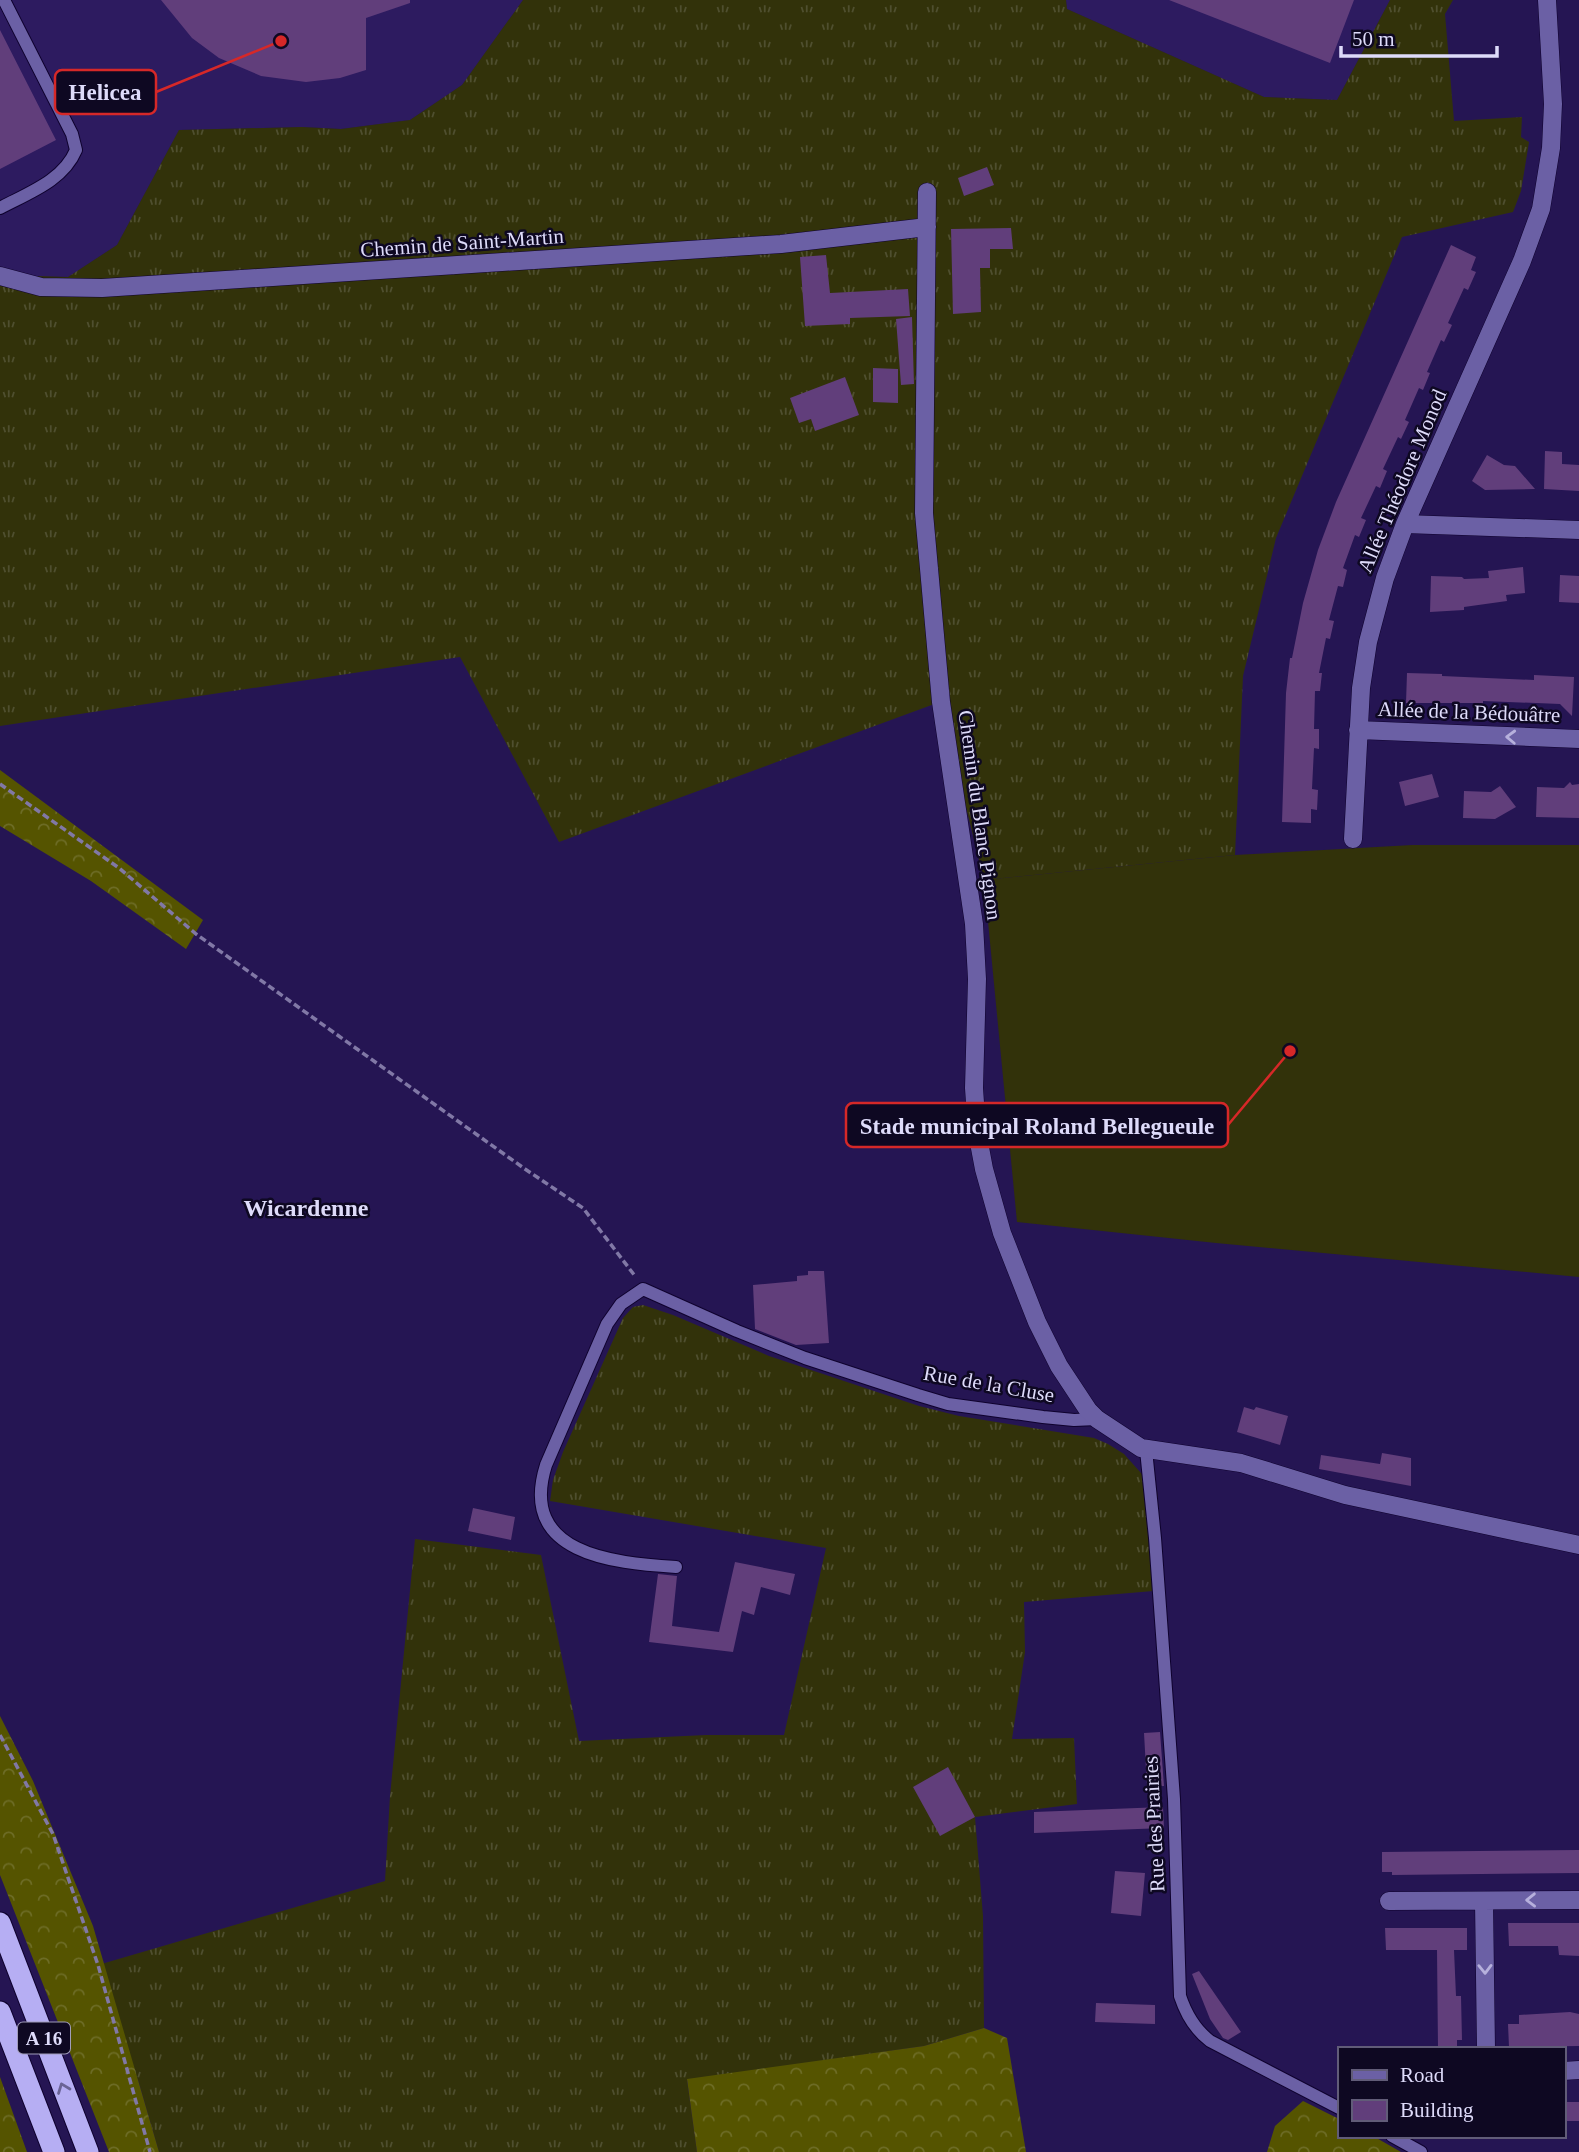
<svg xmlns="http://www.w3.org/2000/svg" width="1579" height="2152" viewBox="0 0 1579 2152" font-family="Georgia,serif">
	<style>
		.built { fill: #2d1b60 }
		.grass { fill: url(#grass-tufts) }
		.forest { fill: url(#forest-crowns) }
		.pitch { fill: #32320a }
		.building { fill: #613e7b }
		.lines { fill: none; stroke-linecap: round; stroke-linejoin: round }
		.service-casing { stroke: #0f022e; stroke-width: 14 }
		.minor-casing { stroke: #0f022e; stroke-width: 19 }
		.motorway-casing { stroke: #0f022e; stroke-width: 23 }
		.path { stroke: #8178a6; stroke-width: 3.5; stroke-dasharray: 7 3.5; stroke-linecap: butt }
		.service { stroke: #6b60a5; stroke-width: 12 }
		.minor { stroke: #6b60a5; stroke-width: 18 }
		.motorway { stroke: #b6aef3; stroke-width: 21 }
		.oneway { stroke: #b6b0dc }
		.oneway2 { stroke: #6a6395 }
		.labels { text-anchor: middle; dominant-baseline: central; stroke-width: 5; stroke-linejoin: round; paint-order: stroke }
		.shield { fill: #0e0822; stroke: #a09cb9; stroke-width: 2 }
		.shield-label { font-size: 19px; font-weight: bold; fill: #dedbfa }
		.street-label { font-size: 21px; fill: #dedbfa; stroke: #0e0822 }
		.quarter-label { font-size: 24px; font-weight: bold; fill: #dedbfa; stroke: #0e0822 }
		.leader { fill: none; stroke: #d62828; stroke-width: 2.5 }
		.callout-dot { fill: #d62828; stroke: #0e0822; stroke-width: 2.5 }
		.callout { fill: #0e0822; stroke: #d62828; stroke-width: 2.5 }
		.callout-label { font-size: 23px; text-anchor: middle; font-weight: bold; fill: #dedbfa }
	</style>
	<defs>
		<pattern id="grass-tufts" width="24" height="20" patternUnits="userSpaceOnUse" patternTransform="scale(1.75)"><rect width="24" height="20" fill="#32320a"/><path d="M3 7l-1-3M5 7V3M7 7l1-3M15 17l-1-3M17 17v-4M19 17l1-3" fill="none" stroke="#4f4f2f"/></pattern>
		<pattern id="forest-crowns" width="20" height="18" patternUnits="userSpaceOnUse" patternTransform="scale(1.75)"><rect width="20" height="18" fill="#555400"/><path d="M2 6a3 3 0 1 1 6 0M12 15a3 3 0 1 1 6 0" fill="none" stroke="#6d6c26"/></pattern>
	</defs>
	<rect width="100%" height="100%" fill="#251553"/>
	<path class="built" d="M0,0H523L462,85L410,120L341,129L302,127L179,130L117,245L68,277L34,276L0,267Z
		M1066,0H1390L1337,100L1264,97L1067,9Z"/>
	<path class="grass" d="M523,0H1066L1067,9L1264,97L1337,100L1390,0H1453L1445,14L1454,121L1522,117L1521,137L1529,142L1521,191L1513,212L1402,237L1276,538L1243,676L1235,855L984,880L956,767L948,699L559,842L460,657L0,726V267L34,276L68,277L117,245L179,130L302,127L341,129L410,120L462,85Z
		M643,1305L673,1315L769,1356L919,1406L959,1416L1094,1438L1108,1444L1124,1454L1157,1491L1165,1590L1024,1602L1025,1652L1012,1739L1074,1738L1077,1804L975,1817L983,1916L984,2028L924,2046L687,2080L697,2152H159L139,2083L98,1965L385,1881L390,1796L415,1539L541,1555L579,1741L706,1735H784L826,1548L550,1501L553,1480L563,1452L623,1318L633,1307Z"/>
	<path class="forest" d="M0,770L203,920L186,949L91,881L0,826Z
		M0,1716L33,1781L93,1926L159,2152H109L0,1875Z
		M984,2028L1007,2038L1026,2152H697L687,2079L924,2046Z
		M0,2077L27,2152H0Z
		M1303,2101L1339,2119V2136H1373L1401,2152H1267L1275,2126Z"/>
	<path class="pitch" d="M1412,845H1579V1277L1216,1243L1017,1222L984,880L1235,855Z"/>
	<path class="building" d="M161,0H410V3L366,18V70L340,78L306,82L261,76L219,58L192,38Z
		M1169,0H1354L1330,63Z
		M0,30L56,140L0,169Z
		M987,167L994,185L964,196L958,178Z
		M1011,228L1013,249H990V268H980L981,312L953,314L951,229Z
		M1451,245L1476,257L1471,270L1476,272L1468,290L1464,288L1448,323L1452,325L1444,342L1441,340L1427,372L1430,373L1423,390L1419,388L1405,420L1409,422L1401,439L1398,437L1383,469L1387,471L1380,488L1376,486L1361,518L1366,520L1359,537L1355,535L1343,568L1347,570L1343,587L1338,586L1329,620L1334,621L1330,639L1326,638L1319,673H1322L1320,691H1315L1314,729H1319V749L1314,748L1312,789L1318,790L1317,810L1311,809V823L1282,822L1286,693L1290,658H1292L1303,603L1318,550L1336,502Z
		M826,255L830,293L908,289L910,316L850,318V324L805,326L800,257Z
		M912,317L914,384L901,385L896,319Z
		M873,368L898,369V403L873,402Z
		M845,377L859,415L815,431L811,419L799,423L790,398Z
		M1545,451L1562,452V464L1579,465V491L1544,489Z
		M1487,455L1504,465L1515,466L1535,489L1485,490L1472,481Z
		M1523,567L1525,593L1506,595L1507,601L1464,607V610L1430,612L1431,576L1462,577L1464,579L1489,578L1488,571Z
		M1560,575L1579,576V603L1559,602Z
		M1407,673L1442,674V676L1534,680V675L1574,677L1572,716L1560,704L1483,701V703H1406Z
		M1432,774L1439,797L1405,806L1399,782Z
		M1570,782L1572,785L1579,784V818L1536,817L1537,787L1564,788Z
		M1500,786L1516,807L1495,819L1463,818L1464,791L1491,792Z
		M808,1271H824L829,1343L796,1345L755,1329L753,1285L797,1281V1276L808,1275Z
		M1244,1407L1254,1410L1256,1407L1288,1416L1280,1445L1237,1432Z
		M1382,1453L1411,1458V1486L1319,1469L1321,1455L1380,1464Z
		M473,1508L515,1517L511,1540L468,1531Z
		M735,1562L795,1574L790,1595L761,1587L754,1615L742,1611L733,1652L649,1642L658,1574L677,1576L672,1626L719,1632Z
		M1160,1732L1164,1786L1147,1787L1144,1733Z
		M948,1767L975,1817L940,1836L913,1787Z
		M1163,1807L1164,1828L1034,1833V1812Z
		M1579,1850V1873L1392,1875V1872H1382V1852Z
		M1115,1871L1145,1873L1141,1916L1111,1913Z
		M1508,1923H1579V1956L1559,1955L1558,1946H1509Z
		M1385,1928H1467V1950H1454L1456,1996H1461L1462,2040H1457V2049H1438L1437,1950H1386Z
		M1199,1971L1241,2032L1228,2040L1223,2038L1210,2019L1192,1974Z
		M1096,2003L1155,2005V2024L1095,2022Z
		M1570,2012L1579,2014V2046L1509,2047L1508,2024H1519V2015Z
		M1563,2102H1579V2121H1563Z"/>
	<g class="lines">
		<defs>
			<path id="service" d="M0,208C28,193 63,181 76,150L72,134L4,0
				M1146,1450L1155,1538L1174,1799L1180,1996C1186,2014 1194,2029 1210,2041L1339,2108
				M676,1567C612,1563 518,1554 546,1465L607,1324L621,1304L643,1289L737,1331L805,1358L918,1395L948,1404L1043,1417L1074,1420L1097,1419
				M1392,2136L1421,2152"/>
			<path id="minor" d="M927,192L924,513L941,702L974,924L977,979L974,1088L977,1132L984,1169L1002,1233L1037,1322L1059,1366L1088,1410L1097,1419L1141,1448L1241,1463L1345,1495L1579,1545
				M0,276L41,287L102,288L781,244L927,227
				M1405,524L1579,530
				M1358,730L1579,739
				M1353,839L1361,688L1368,642L1385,578L1405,524L1522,261L1541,209L1551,148L1553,104L1547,0
				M1389,1901L1579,1900
				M1484,1901L1486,2049
				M1563,2071L1579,2070"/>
			<path id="motorway" d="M0,1923L88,2152
				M0,2012L54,2152"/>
		</defs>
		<use href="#service" class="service-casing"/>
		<use href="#minor" class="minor-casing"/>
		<use href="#motorway" class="motorway-casing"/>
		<path class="path" d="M0,784L119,868L196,934L525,1169L583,1208L635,1276
			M0,1735L53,1834L98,1965L150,2152"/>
		<use href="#service" class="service"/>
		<use href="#minor" class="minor"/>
		<use href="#motorway" class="motorway"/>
	</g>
	<defs><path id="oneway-chevron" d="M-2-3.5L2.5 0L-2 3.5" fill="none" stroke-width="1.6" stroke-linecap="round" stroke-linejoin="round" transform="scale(1.75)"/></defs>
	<g class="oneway">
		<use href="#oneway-chevron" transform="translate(1511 737) rotate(-178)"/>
		<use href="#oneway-chevron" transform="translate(1531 1900) rotate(179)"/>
		<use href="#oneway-chevron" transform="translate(1485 1969) rotate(89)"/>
	</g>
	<use class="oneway2" href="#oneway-chevron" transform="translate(63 2088) rotate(-111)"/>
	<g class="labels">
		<rect class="shield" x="18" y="2022.5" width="52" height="31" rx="5"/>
		<g class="shield-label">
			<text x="44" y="2038">A 16</text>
		</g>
		<g class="street-label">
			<text transform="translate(462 243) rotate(-4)">Chemin de Saint-Martin</text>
			<text transform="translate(1402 481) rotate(-67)">Allée Théodore Monod</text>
			<text transform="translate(1469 712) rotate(2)">Allée de la Bédouâtre</text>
			<text transform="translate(980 815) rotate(82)">Chemin du Blanc Pignon</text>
			<text transform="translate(989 1384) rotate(10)">Rue de la Cluse</text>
			<text transform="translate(1154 1824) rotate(-93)">Rue des Prairies</text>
		</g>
		<g class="quarter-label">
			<text x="306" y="1208">Wicardenne</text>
		</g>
	</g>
	<path class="leader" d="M281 41L156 92M1290 1051L1228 1125"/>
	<g class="callout-dot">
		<circle cx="281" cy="41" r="7"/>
		<circle cx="1290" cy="1051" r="7"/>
	</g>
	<g class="callout">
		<rect x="55" y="70" width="101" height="44" rx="7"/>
		<rect x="846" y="1103" width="382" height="44" rx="7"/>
	</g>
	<g class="callout-label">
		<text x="105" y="100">Helicea</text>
		<text x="1037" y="1134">Stade municipal Roland Bellegueule</text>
	</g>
	<rect x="1338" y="2047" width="228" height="91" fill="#0e0822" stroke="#615c78" stroke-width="2"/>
	<rect x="1352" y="2070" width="35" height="10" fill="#6b60a5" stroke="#615c78" stroke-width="2"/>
	<text x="1400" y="2082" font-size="21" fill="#dedbfa">Road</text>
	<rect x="1352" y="2100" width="35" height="21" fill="#613e7b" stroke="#615c78" stroke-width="2"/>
	<text x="1400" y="2117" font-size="21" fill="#dedbfa">Building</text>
	<path d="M1341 46v10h156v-10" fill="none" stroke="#dedbfa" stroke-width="3.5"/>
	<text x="1352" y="46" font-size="21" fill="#dedbfa" stroke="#0e0822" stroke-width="5" paint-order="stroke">50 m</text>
</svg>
